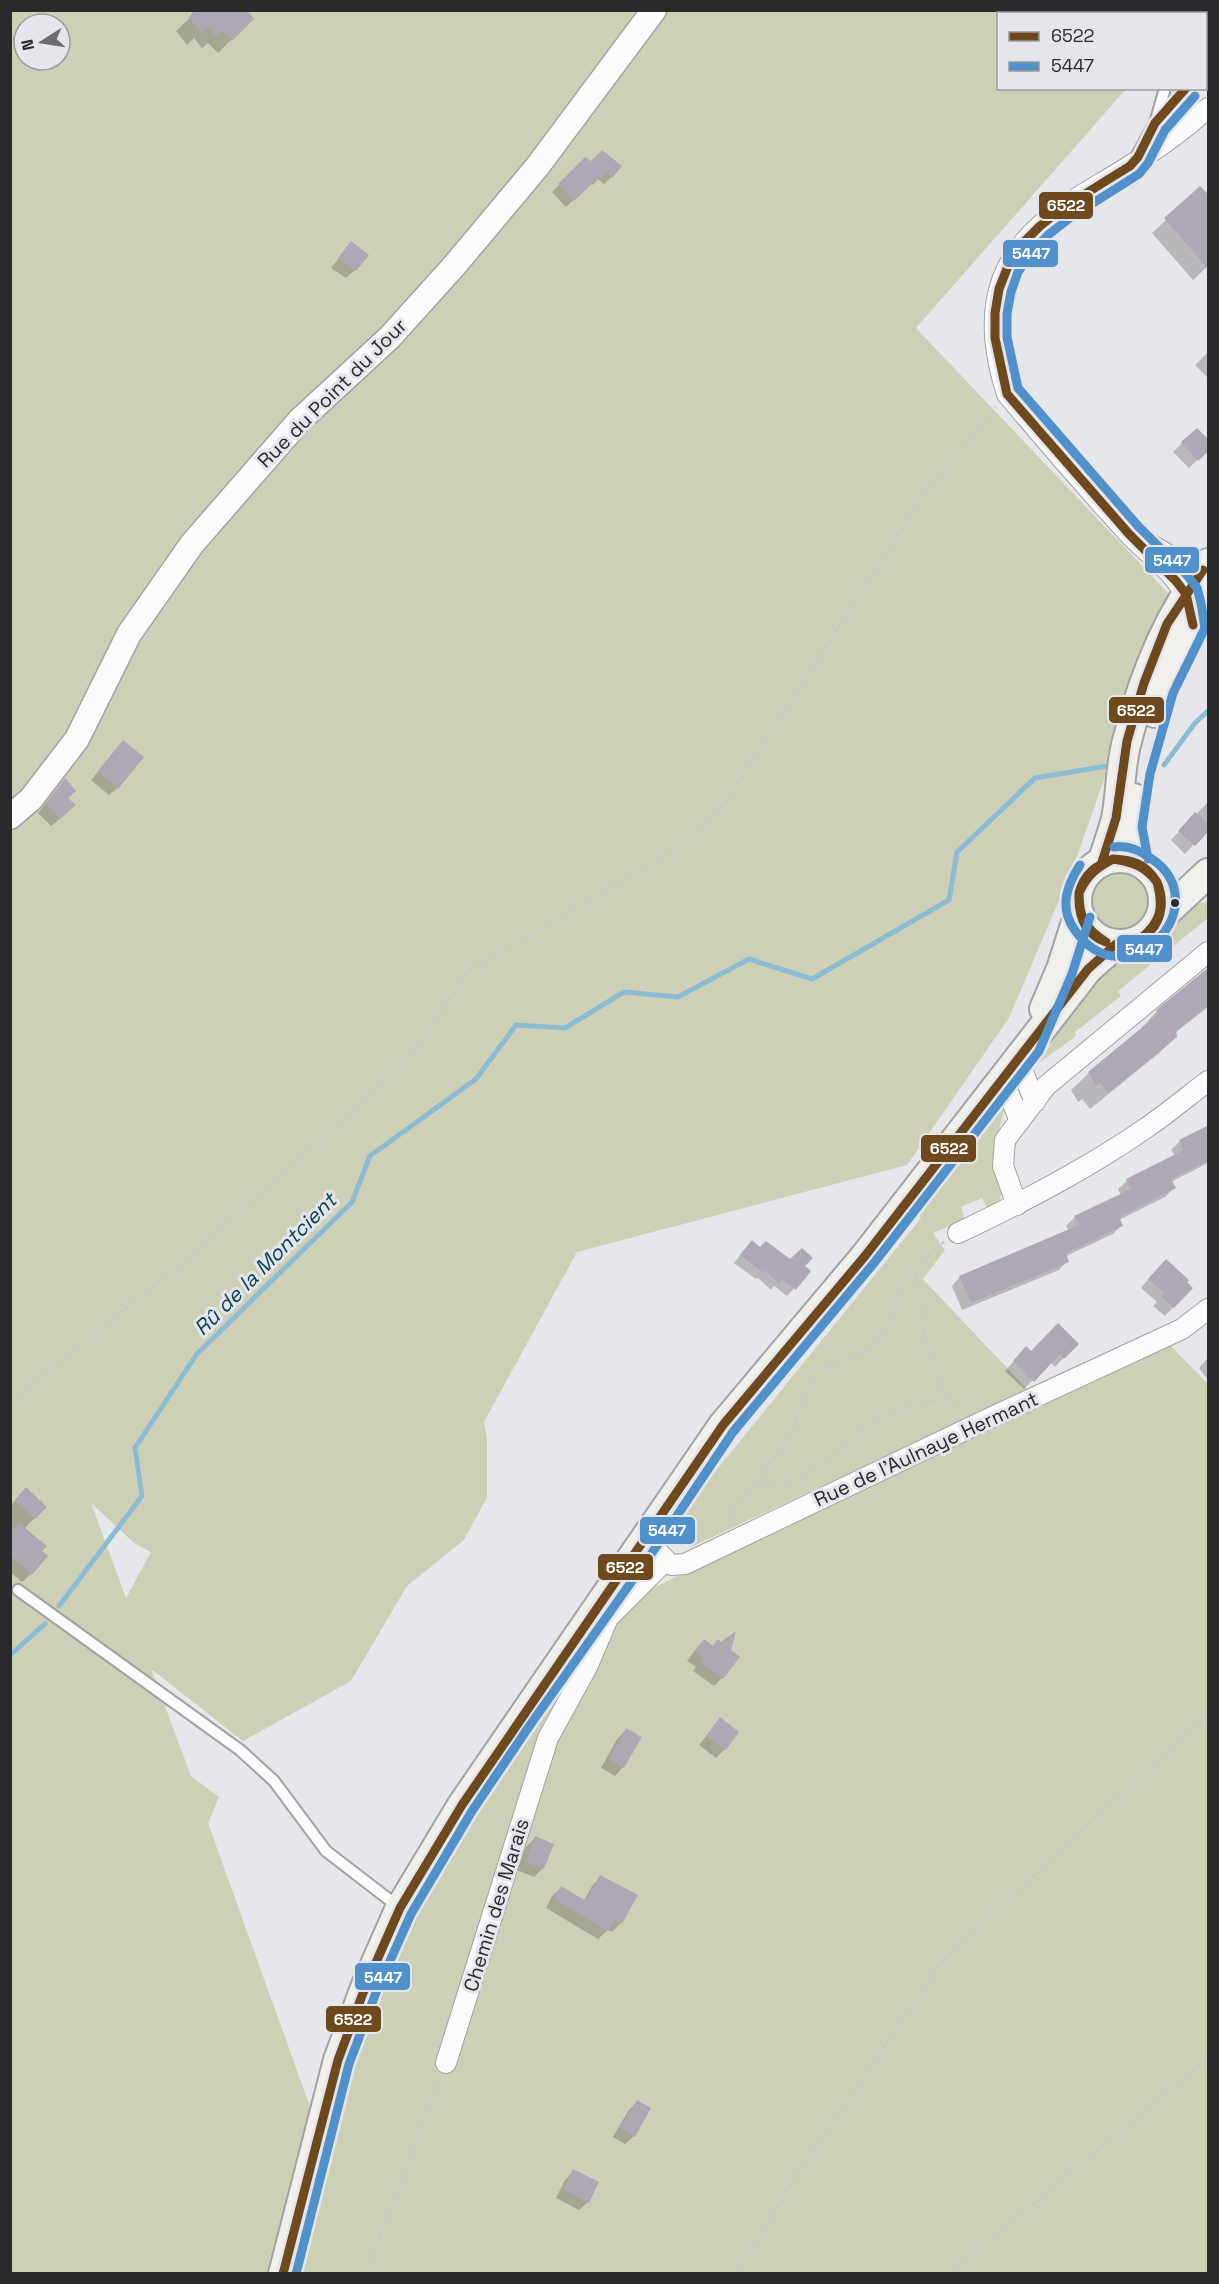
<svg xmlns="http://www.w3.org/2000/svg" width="1219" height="2284" viewBox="0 0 1219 2284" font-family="'Space Grotesk',sans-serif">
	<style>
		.green { fill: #ced0b6; fill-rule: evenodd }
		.shadow { fill: #0003 }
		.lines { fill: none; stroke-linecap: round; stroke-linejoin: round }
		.stream { stroke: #8cbcd4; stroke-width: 5 }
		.building { fill: #ada8b4 }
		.service-casing { stroke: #a1a2a4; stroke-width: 14 }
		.minor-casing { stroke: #a1a2a4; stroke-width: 22 }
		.tertiary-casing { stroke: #a1a2a4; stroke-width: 27 }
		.secondary-casing { stroke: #a1a2a4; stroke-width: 32 }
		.path { stroke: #c8c8c9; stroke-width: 3; stroke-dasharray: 3 3; stroke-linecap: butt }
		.service { stroke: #fbfbfc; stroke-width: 10 }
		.minor { stroke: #fbfbfc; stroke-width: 20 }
		.tertiary { stroke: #fbfbfc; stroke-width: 24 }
		.secondary { stroke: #f1f0ed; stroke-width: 28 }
		.bus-1-casing { stroke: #e5e6eb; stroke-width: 14 }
		.bus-2-casing { stroke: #e5e6eb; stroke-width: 14 }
		.bus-1 { stroke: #6e491e; stroke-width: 9 }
		.bus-2 { stroke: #5091cb; stroke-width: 9 }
		.bus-dot { fill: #2a2a2c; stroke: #e5e6eb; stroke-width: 2 }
		.labels { text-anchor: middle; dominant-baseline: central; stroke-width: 6; stroke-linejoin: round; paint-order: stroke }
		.street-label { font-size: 20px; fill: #2a2a2c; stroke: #e5e6eb }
		.water-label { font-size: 21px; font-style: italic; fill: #054258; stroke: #e5e6eb }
		.line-badge { stroke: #e5e6eb; stroke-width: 2 }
		.badge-label { font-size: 16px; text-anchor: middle; font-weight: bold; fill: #fff }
	</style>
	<rect width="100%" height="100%" fill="#e6e7ea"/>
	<path class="green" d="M11,11H1039L1043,13L998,14V88L1126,89L916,328L1169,594L1074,865L1009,1018L907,1165L577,1252L484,1422L487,1439V1497L464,1540L407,1586L351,1681L243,1741L151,1669L191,1776L219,1797L208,1823L322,2140L381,1973L454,1828L639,1595L869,1481L1170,1345L1208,1384V2273L11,2274ZM24,24H60V60H24ZM91,1503L134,1543L151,1552L126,1598Z
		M1086 902a32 32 0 1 1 64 0a32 32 0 1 1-64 0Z
		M1208,901V918L1118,991L1121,996L1075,1032L1076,1036L1039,1063L1091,980L1111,966L1149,955L1163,943L1181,917L1198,904Z
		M1003,1099L1006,1102C1004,1113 1000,1124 998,1135C995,1159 1014,1196 989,1212L982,1198L961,1207L965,1220L933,1233L945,1250L923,1279L1028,1390L691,1547L671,1526L921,1218L914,1209Z"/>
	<path class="shadow" d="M198,10L252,19L218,53L208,43L202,48L194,38L187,45L176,31Z
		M602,152L611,177L604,184L598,179L593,185L591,183L566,207L552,192L586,159L591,163Z
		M1200,188L1208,266L1193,280L1152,233Z
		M351,243L355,270L346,278L331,268Z
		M1208,352V378L1195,365Z
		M1182,443L1208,449L1189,468L1173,452Z
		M116,750L117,788L109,795L91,780Z
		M65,780L67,798L66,814L51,826L38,813Z
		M1208,802V828L1185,854L1171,840Z
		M1208,970V1007L1175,1033L1176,1037L1158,1054L1090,1109L1082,1099L1078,1102L1071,1090L1089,1073L1141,1029L1157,1011Z
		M1208,1126V1163L1171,1182L1174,1188L1165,1197L1119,1220L1122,1225L1113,1234L1066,1256L1067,1261L1059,1270L962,1310L952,1286L960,1277L1069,1231L1066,1226L1075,1217L1121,1195L1118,1189L1127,1181L1175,1156L1171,1150L1180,1141Z
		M760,1249L802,1267L809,1272L787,1296L774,1286L771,1290L758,1278L756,1279L734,1263L744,1250Z
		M1157,1269L1185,1283L1191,1288L1165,1316L1153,1306L1157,1302L1141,1288Z
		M1077,1344L1055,1367L1050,1362L1024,1389L1005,1371L1026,1348L1031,1353Z
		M1208,1358V1380L1199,1368Z
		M18,1498L45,1507L24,1529L40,1551L31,1574L22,1582L10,1572V1506Z
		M696,1649L722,1678L714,1686L693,1671L696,1667L687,1661Z
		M720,1719L725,1749L716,1758L699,1745Z
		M626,1730L623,1767L615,1776L601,1768L617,1739Z
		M535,1838L543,1868L534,1877L517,1870L526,1847Z
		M600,1877L621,1923L612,1932L608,1930L598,1939L546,1908L552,1896L561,1888L583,1902L592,1886Z
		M637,2102L634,2136L625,2144L613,2137L628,2111Z
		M573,2171L588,2202L579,2210L556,2198L565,2180Z"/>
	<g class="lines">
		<path class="stream" d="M1164,765L1195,723L1208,711
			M59,1606L142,1496L135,1448L196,1355L352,1202L370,1156L476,1079L516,1025L565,1028L624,992L678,997L749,959L812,979L949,900L957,852L1035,778L1107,766
			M10,1655L45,1624"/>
	</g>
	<path class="building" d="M195,10H247L254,19L232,41L222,31L216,36L208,26L201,33L189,17Z
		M602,150L622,166L612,178L606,173L601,178L599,177L574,201L558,184L585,157L591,161Z
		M1200,186L1209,195V270L1164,218Z
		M351,241L369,255L356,271L338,258Z
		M1197,428L1209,440V451L1198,461L1181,442Z
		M123,740L144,757L118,789L98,771Z
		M65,778L76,791L68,798L76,805L60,819L45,804Z
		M1195,812L1209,824V831L1195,846L1178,831Z
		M1209,967V1005L1176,1031L1177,1037L1108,1093L1100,1083L1096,1086L1088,1072L1145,1025L1158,1013L1156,1010Z
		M1209,1125V1160L1171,1179L1176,1188L1119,1217L1123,1226L1066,1253L1069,1262L971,1303L959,1276L1079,1225L1074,1216L1131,1189L1126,1179L1184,1150L1179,1140Z
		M752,1240L760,1247L766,1241L790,1259L802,1248L813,1258L805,1266L811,1271L796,1290L782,1280L779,1284L766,1271L764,1273L740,1255Z
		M1166,1259L1189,1280L1187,1282L1193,1288L1174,1308L1161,1296L1164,1293L1148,1279Z
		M1058,1323L1079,1344L1064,1359L1060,1354L1034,1382L1013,1361L1026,1346L1031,1351Z
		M26,1487L47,1507L35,1519L15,1500Z
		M19,1523L47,1546L42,1551L48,1556L32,1575L10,1555V1532Z
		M736,1631L731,1650L740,1657L723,1679L701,1662L703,1658L694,1651L704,1639L713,1646L718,1639L721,1642Z
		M720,1717L739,1732L726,1750L706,1736Z
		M626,1728L642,1737L624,1768L609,1759Z
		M535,1836L554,1844L544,1869L525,1862Z
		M600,1875L638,1895L622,1924L615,1920L608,1931L554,1899L561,1886L586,1901Z
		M637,2100L651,2108L635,2137L620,2128Z
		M573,2169L599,2182L589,2203L563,2189Z"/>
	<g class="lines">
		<defs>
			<path id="service" d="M1206,31L1208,28
				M1206,66L1208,63
				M1156,120L1165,88
				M1136,157L1155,123L1186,88
				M18,1590L240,1750L274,1781L326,1851L400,1908"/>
			<path id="minor" d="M1145,541L1187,566L1204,568
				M1189,605C1181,575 1148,555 1128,533C1086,487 1046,441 1007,394C986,329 988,270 1043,223C1069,200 1102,184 1131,165C1159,148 1184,130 1208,108
				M1018,1060L1035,1102
				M1003,1080L1020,1121
				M1017,1205L1003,1166L1005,1140L1046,1086L1208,952
				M958,1233C1023,1202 1087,1169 1146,1128C1168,1113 1188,1096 1208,1081
				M646,1540L671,1565L685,1564L990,1418L1182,1329L1208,1309
				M446,2063L548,1738L587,1667L608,1618L666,1560"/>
			<path id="tertiary" d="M10,817L31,799L77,739L129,634L192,544L300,420L390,337L454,266L537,167L654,10"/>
			<path id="secondary" d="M1155,713C1167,673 1186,637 1208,602
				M1134,798L1130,827L1136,861
				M1077 901a43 43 0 1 1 86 0a43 43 0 1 1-86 0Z
				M1102,862C1107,848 1112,833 1116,819C1121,793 1120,766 1127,741C1143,676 1167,616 1208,563
				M1159,919L1208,873
				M1044,1009L1061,969L1079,913
				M283,2274L338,2060L366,1985L400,1908L462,1805L723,1425L865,1256L1088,969L1116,944"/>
		</defs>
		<use href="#service" class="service-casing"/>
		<use href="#minor" class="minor-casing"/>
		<use href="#tertiary" class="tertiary-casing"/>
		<use href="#secondary" class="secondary-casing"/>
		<path class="path" d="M944,1242L933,1250L914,1274L901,1286L884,1334L869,1349L814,1373L802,1400L794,1428L780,1455L768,1463L758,1485H787L850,1442L866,1425L894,1410L923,1402L948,1400L967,1408
			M915,1275L922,1297L923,1331L929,1355L948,1400
			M10,1405L79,1345L188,1259L407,1062L469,970L669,854L724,805L926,491L996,407
			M725,1525L733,1508L758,1485
			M366,2274L440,2079
			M736,2274L795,2178L939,1965L1184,1735L1208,1716
			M949,2274L1208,2058"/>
		<use href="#service" class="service"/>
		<use href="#minor" class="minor"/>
		<use href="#tertiary" class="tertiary"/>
		<use href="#secondary" class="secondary"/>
		<defs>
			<path id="bus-1" d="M1186,88L1155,123L1138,157L1130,166L1064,207L1040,226L1021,245L1008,266L999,289L995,313V338L1007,394L1129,534L1176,581L1186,594L1193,625
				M1113,859C1134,860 1145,864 1157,882
				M1113,859C1133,862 1145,866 1157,882
				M1102,862L1116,818L1127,741L1144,683L1167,624L1203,570
				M1079,893C1079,918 1085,929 1106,942
				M1079,893C1078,915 1084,934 1106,942
				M1079,893C1084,874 1095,866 1113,859
				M1079,893C1087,875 1096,868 1113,859
				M1140,939C1161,922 1164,908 1157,882
				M1140,939C1161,927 1166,904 1157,882
				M283,2274L338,2060L366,1985L400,1908L462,1805L723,1425L865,1256L1088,969L1116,944"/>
			<path id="bus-2" d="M1148,859L1142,827L1150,774L1173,693L1205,628L1201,603L1197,588L1186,574L1138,526L1018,388L1007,337V314L1011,292L1018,272L1031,253L1048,235L1071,217L1139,174L1148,163L1165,130L1195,96
				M1080,865C1067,885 1059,907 1074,929C1126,1005 1219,905 1152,859C1141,851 1128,845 1114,847
				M296,2274L349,2064L377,1990L411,1914L472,1811L530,1725L656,1547L733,1432L874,1263L1039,1051L1072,974L1090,917"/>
		</defs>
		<use href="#bus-1" class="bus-1-casing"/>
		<use href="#bus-2" class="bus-2-casing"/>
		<use href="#bus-1" class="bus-1"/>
		<use href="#bus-2" class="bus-2"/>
	</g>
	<circle class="bus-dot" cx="1175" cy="903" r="5"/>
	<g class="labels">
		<g class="street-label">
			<text transform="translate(332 393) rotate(-45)">Rue du Point du Jour</text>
			<text transform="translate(926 1449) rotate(-25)">Rue de l'Aulnaye Hermant</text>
			<text transform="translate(496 1905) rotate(-73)">Chemin des Marais</text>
		</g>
		<g class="water-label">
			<text transform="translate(265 1264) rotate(-45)">Rû de la Montcient</text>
		</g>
	</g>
	<g class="line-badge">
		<rect x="1038" y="191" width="56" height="29" rx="6" fill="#6e491e"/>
		<rect x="1002" y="239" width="57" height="29" rx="6" fill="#5091cb"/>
		<rect x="1144" y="546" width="56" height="28" rx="6" fill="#5091cb"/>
		<rect x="1108" y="696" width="57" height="28" rx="6" fill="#6e491e"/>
		<rect x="1116" y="934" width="57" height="29" rx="6" fill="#5091cb"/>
		<rect x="920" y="1134" width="57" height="29" rx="6" fill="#6e491e"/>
		<rect x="639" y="1516" width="57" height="29" rx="6" fill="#5091cb"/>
		<rect x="597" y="1553" width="57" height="28" rx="6" fill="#6e491e"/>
		<rect x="354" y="1962" width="57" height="29" rx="6" fill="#5091cb"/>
		<rect x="325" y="2005" width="57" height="28" rx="6" fill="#6e491e"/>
	</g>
	<g class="badge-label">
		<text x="1066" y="211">6522</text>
		<text x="1031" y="259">5447</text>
		<text x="1172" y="566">5447</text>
		<text x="1136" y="716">6522</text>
		<text x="1144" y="955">5447</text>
		<text x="949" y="1154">6522</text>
		<text x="667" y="1536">5447</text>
		<text x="625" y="1573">6522</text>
		<text x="383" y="1983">5447</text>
		<text x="353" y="2025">6522</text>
	</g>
	<rect width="1219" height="2284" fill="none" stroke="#2a2a2c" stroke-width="24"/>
	<rect x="997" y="12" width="210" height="78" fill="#e5e6eb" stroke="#9a9b9f" stroke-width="1.5"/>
	<rect x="1009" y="32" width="30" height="9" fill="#6e491e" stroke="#9a9b9f" stroke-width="1.5"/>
	<text x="1051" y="42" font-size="18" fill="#2a2a2c">6522</text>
	<rect x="1009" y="62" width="30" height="9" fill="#5091cb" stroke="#9a9b9f" stroke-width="1.5"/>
	<text x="1051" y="72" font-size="18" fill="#2a2a2c">5447</text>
	<g transform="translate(42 42) rotate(258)"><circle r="28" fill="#e5e6eb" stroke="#9a9b9f" stroke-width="1.5"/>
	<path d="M0-4.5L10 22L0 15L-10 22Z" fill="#6c6c6e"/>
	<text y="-9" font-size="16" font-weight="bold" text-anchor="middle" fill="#2a2a2c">N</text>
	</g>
</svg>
